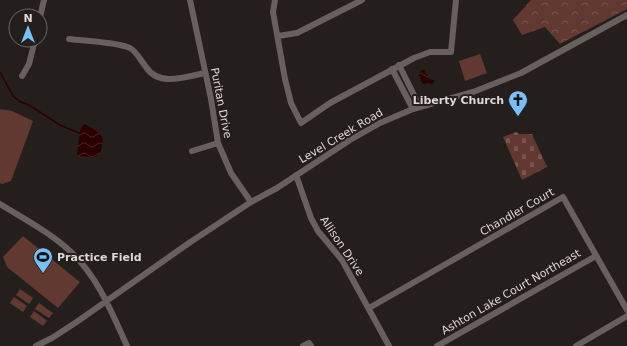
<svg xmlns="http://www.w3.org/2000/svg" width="627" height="346" viewBox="0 0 627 346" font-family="'DejaVu Sans',sans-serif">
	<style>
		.green { fill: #623930 }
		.forest { fill: url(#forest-crowns) }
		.cemetery { fill: url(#cemetery-stones) }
		.water { fill: url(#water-waves) }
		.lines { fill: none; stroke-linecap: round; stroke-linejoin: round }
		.stream { stroke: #2b0000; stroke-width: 1.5 }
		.minor { stroke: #67605e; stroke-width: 6 }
		.labels { text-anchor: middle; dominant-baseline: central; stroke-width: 4; stroke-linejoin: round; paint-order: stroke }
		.poi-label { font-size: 11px; font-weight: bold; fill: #dcd8d8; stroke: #241e1d; text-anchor: end }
		.street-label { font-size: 11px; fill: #dcd8d8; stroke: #241e1d }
	</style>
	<defs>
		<pattern id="forest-crowns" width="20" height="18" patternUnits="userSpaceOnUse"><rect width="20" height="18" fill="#623930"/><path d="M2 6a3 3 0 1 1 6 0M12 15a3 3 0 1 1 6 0" fill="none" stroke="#78554d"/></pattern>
		<pattern id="cemetery-stones" width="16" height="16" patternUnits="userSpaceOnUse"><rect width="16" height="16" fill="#623930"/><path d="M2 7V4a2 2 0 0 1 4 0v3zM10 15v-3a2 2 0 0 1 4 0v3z" fill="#78554d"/></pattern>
		<pattern id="water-waves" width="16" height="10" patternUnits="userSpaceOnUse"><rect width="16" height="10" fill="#2b0000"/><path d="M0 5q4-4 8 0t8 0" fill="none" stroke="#492424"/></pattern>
	</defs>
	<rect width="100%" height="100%" fill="#241e1d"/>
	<path class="green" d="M480,54L487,73L465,81L459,61Z
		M0,109L12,111L33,121L11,181L2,184L0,183Z
		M23,236L80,282L58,308L7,267L3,257Z
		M20,289L33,298L29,304L16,295Z
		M14,297L27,306L23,312L10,303Z
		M39,303L53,313L49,318L35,309Z
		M34,311L47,321L43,326L30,317Z"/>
	<path class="forest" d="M531,0H627V9L560,44L545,27L522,35L513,20Z"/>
	<path class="cemetery" d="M516,132L520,134H532L547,167L522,180L503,137Z"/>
	<path class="water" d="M424,69L429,79L434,80L433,84L427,83L423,85L418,73Z
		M85,124L95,130L100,134L103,139L101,151L96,157L79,156L77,154L80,131L83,125Z"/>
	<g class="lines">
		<path class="stream" d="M0,72L13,96L19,101L29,105L60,125L79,133"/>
		<path class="minor" d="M190,0L211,99L218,143L231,173L251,202
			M275,0L273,12L285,79L291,103L301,123L330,103L414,58L430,52H451L456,0
			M40,17L44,0
			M278,36L297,33L362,0
			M69,39C85,41 117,42 130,48C137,52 141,61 146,67C159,87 185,77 205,73
			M399,65L420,107
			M392,69L413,109
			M22,76L29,64L35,40
			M192,151L218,143
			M296,175L311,218L318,231L342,260L389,346
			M0,204C24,219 51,233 71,252C98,277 112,313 127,346
			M369,308L563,197L627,310
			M36,346L52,338L78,321L189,243L251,202L277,188L350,140L380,123L413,109L473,92L521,73L627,15
			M303,346L309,343L311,346
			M437,346L596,256
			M576,346L627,316"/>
	</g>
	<defs>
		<symbol id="church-pin" viewBox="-11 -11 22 30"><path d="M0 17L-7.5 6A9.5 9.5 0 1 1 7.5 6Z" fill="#76c0f7" stroke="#241e1d"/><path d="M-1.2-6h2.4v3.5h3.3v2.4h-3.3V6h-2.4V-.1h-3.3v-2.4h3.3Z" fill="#111"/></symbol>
		<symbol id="stadium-pin" viewBox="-11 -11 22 30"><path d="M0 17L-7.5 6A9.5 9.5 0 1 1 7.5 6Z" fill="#76c0f7" stroke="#241e1d"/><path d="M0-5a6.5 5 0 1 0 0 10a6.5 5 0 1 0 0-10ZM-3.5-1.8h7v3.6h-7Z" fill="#111"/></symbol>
	</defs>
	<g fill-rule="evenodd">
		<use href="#church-pin" x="507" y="89" width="22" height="30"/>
		<use href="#stadium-pin" x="32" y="246" width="22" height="30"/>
	</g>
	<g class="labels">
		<g class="poi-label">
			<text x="504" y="100">Liberty Church</text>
			<text x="57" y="257" text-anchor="start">Practice Field</text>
		</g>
		<g class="street-label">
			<text transform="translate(221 103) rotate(79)">Puritan Drive</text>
			<text transform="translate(341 136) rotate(-31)">Level Creek Road</text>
			<text transform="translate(517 212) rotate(-30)">Chandler Court</text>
			<text transform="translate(342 246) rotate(56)">Allison Drive</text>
			<text transform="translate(511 292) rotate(-30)">Ashton Lake Court Northeast</text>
		</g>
	</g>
	<g transform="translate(28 28)"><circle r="19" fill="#241e1d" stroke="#6e6868"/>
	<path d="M0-3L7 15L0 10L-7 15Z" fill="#76c0f7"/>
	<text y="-6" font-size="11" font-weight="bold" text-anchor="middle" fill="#dcd8d8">N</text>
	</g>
</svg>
